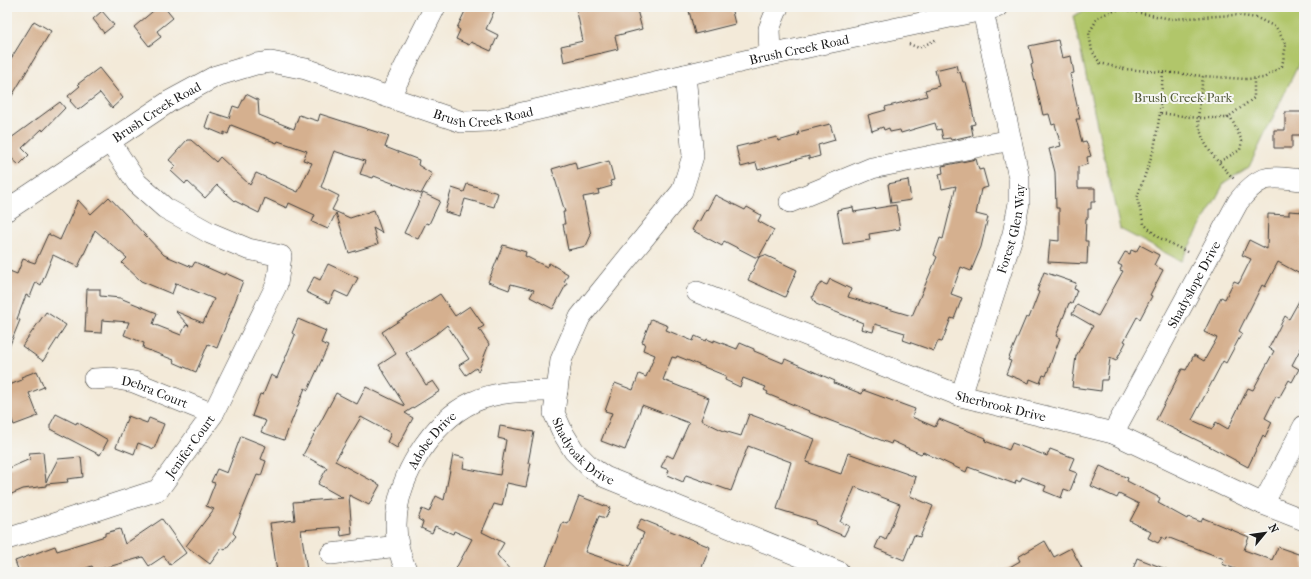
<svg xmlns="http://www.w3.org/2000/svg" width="1311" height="579" viewBox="0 0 1311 579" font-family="'IM FELL French Canon',serif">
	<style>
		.green { fill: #b1c66b; stroke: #667144 }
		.building { fill: #d5b08f }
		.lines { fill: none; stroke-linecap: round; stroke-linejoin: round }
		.minor-casing { stroke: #3c3b38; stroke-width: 22 }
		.path { stroke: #3c3b38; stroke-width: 2.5; stroke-dasharray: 1 3; stroke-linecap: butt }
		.minor { stroke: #fff; stroke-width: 21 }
		.labels { text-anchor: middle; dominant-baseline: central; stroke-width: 4; stroke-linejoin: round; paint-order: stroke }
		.street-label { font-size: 13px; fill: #1c1c1c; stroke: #f6f6f2 }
		.park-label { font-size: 13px; fill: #505838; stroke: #f6f6f2 }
	</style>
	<rect width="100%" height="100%" fill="#f6f6f2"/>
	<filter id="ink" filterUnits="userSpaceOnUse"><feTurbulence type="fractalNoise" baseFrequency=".025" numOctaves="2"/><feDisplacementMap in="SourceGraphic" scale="8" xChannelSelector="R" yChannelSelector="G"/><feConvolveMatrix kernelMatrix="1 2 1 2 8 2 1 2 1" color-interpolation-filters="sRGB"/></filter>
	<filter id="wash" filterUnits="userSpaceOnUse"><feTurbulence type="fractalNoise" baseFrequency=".012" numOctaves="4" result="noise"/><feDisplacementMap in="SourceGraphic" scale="16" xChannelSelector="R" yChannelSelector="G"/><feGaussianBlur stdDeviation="0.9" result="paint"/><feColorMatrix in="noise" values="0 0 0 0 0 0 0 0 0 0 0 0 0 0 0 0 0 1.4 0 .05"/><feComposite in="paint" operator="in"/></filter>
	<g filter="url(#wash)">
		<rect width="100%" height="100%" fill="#f3ead9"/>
		<path class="green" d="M1092,7H1282L1304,10V53L1249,167L1225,182L1181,261L1120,229L1073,16Z"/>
		<g id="blocks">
			<path class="building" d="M158,7H164L173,18L157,31L161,37L149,46L134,27Z
				M467,7H496L486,29L498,35L491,51L471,42L469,45L456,39L460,30L457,28Z
				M576,7H634L635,10H637L642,29L615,36L618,49L564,62L561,46L583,41Z
				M688,7H731L735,24L695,34Z
				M102,11L114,25L104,33L93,19Z
				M34,21L51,31L7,104V65Z
				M1058,40L1062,58L1071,56L1074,73L1070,74L1080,119H1076L1082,142L1086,141L1091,156L1087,157L1088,164L1078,167V188H1095V202H1091V209H1088V218H1086L1085,241H1088L1087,264L1048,262L1050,240L1059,241V208H1056L1055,172L1049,149L1061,146L1055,124L1052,125L1049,114L1043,115L1031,65L1033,64L1029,46Z
				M956,65L958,73L960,72L963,82H966L970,98L975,124L971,125L973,135L951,140L950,138L943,139L941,129L937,130L935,123L901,133L900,130L890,132L889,128L884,130L883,127L872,131L868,115L886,110L885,107L927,96L925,90L939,86L935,70Z
				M99,68L123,98L112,108L100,93L78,110L70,101L71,100L68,96L80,86L78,84Z
				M246,94L258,100L259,115L294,129L299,115L318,121L320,114L389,136L385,147L419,160L418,165L432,174L421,194L374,176L373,178L360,174L365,161L334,151L321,187L339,196L332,210L350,218L374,210L382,233L373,228L378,244L349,253L336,213L328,229L312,222L315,215L289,203L287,208L265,198L259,213L235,201L217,185L205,198L187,181L185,184L171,171L176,166L169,160L187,140H191L216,162L220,157L250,185L256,173L298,192L312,163L303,160L307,151L278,141L277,143L231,125L228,134L224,132V135L205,127L210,112L229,118L233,106L239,108Z
				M60,102L65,108L43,131L42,129L22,148L29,155L19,165L7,154V141Z
				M1285,112H1304V135H1292V148H1274V130H1285Z
				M830,124L835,140L818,145L820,156L809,159V156L758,170L756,163L741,167L736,147L777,137L778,141L799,135L798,132Z
				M976,159L979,170L983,169L988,187L981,189L976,214L988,217L981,247L971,271L961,267L951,294L962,298L954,319L951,318L942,342L938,341L934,351L903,340L905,333L875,324L873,332L861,329L863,323L816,304L812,297L818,286L822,283L827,285L830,279L851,289L848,297L912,316L937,257L934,255L940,238L943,239L956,186L942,189L939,174L943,173L942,166Z
				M609,161L614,180L610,181L612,186L598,190L599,194L583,197L591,235L586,246L568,250L563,224H565L563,212H565L552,169L575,162L577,170Z
				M908,180L911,200L891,203L888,184Z
				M467,184L498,193L494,207L465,199L460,216L445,212L452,188L464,192Z
				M423,193L440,201L429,224L426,223L418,239L404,233Z
				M715,195L745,210L747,207L761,215L758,221L774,230L759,257L765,255L797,270L785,297L748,280L759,257H755L724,241L722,246L692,230L697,221L699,222L706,209L707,210Z
				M109,197L164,255L192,267L195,262L224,275L225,273L243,281L217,348L208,344L196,372L173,362L174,360L143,348L144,343L124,335L129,322L102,320L101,333L85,332L87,289H100V296L120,298L157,313L153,324L181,335L186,325L189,326L175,311L203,323L214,299L176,283L172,294L141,281L122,263L127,258L95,230L78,267L53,255L41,285L36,282L30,297L26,295L17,319L20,320L7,352V270L17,274L23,259L35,263L48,234L60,240L78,200L91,214Z
				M896,205L900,229L869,234L870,240L843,244L837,210L853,207L854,212Z
				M1289,211L1304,212L1300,274L1278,262L1265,287L1262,285L1239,331L1242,333L1226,363L1223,361L1192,420L1212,429L1216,422L1228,429L1248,388L1253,390L1274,351L1269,348L1285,316L1289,319L1304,292V342L1292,365L1299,369L1292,382L1289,380L1279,398L1276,396L1265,418L1272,422L1265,437L1263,435L1248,467L1205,444L1156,420L1182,369L1186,370L1194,355L1204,361L1217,338L1204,332L1221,297L1225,299L1234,281L1239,283L1251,259L1242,255L1249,240L1267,249L1268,214L1289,215Z
				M503,245L526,252L525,256L547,267L549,263L568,274L564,282L567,283L553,309L530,297L534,290L511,284L509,290L488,282Z
				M1140,245L1159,255L1154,265L1163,270L1150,295L1152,296L1140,319L1137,317L1124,341L1126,342L1116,361L1110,358L1107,380H1102L1101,391L1072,387L1076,356L1093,326L1072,314L1077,305L1098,316L1123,271L1120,270L1122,266L1118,264L1125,252L1130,254L1131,250L1136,252Z
				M328,264L358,278L348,297L335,291L329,303L306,292L314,277L320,280Z
				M1044,272L1076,283L1074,289L1077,290L1072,304L1069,303L1056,336L1060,338L1046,376L1043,375L1040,383L1030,379L1029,383L1006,374L1011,361L1008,360L1026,317L1029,318L1039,292L1037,291Z
				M440,294L455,316L470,306L484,326L479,329L489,344L478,372L476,368L466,375L459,365L469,359L447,325L436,334L406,353L426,385L433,381L440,391L405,413L413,418L397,448L387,442L391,433L361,417L335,461L380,485L369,505L349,495L352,534L341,536L340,527L301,530L307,571L277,572L270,523L295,520L293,502L343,498L318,484L327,468L303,455L336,393L357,404L366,387L405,406L379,365L396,354L382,332Z
				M46,312L66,325L43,361L22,346Z
				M298,319L326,331L321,343L328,346L308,390L305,388L284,440L261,432L266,421L252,416L260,394L263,395L271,375L277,378L295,335L292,333Z
				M651,319L668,326L666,330L693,341L695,336L706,341L707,339L714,342V340L737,349L740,343L754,349V351L783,363L785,359L835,381L834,383L862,394L863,390L915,409L912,417L935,427L939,419L986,438L985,441L1009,450L1012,443L1047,456L1050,449L1074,458L1069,470L1077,473L1070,491L1064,489L1061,498L1044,491L1046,486L1022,477L1020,482L1016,480L1015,484L968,467L966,472L923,452L921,454L892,441L891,444L808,412L809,411L767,394L768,392L764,390L766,387L743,378L740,387L725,380L726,376L677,356L676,358L672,357L663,380L709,398L701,420L724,431L741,436L749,414L815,439L806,462L841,474L848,453L916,477L910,496L933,506L920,537L914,535L904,560L875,548L880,537L886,540L900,504L855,487L840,522L849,526L844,536L815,524L816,521L777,509L791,462L748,446L731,491L686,475L683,482L667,475L669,470L661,467L667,455L673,458L689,423L642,405L625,450L601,441L612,413L605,411L615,383L633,390L639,374L646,377L655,355L643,350L645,343L642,342Z
				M37,371L44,387L29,393L38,416L14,425L7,407V386L22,380L21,377Z
				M56,414L76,424L77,422L108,440L100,455L50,429V425Z
				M128,416L147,423L149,418L164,424L154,449L138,443L134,454L116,447Z
				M500,426L534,432L528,463H531L526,487L507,483L502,506L494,504L482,532L504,543L497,555L512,572H454L472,539L454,531L453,534L435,526L432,533L421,528L423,522L418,519L422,509L429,512L436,496L444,500L453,455L465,458L463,468L500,475L506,440L498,438Z
				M241,436L266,446L261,459L266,461L261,476L257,475L233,533L236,536L225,550L222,548L210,564L186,546L214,509L206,506L215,483L211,482L217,469L227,473Z
				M43,452L46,482L58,459L81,457L83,477L67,479L68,482L46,484V486L23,489L7,496V469L30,459L29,453Z
				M1100,466L1128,478L1127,481L1160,498L1158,503L1187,519L1188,517L1201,522L1203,518L1249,537L1244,550L1272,560L1278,547L1304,556V572H1243L1222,564L1224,559L1167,537L1166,540L1162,537L1158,543L1148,538L1151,532L1130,521L1139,504L1119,494L1117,498L1091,486Z
				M579,496L610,508L606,518L599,516L585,552L629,567L644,533L636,529L641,519L710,547L700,572H544L563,522L568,524Z
				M162,519L186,553L170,565L164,556L149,566L143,557L94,571L92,566L76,572H19L15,561L55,546L57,551L105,536V533L120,529L125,544Z
				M1045,541L1054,557L1071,548L1084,572H1001L1020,561L1018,557Z
				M1137,558L1171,571L1170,572H1132Z"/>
		</g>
	</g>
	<g filter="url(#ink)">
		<use href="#blocks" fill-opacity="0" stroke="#3c3b38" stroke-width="1"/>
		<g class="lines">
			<defs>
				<g id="minor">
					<path d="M770,55L769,29L778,7"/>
					<path id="s1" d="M685,75L693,156L682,191L580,317L561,360L554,413L563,433L574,451L590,467L605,477L839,572"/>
					<path d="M390,96L435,7"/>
					<path d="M790,202L872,168L1011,140"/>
					<path id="s2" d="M7,210L170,101L216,76L256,64L271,62L306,69L462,122L488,121L770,55L997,7"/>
					<path id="s3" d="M697,292L961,396L1113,433L1263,504L1304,520"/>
					<path id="s4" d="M94,379L112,378L134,382L213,414"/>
					<path id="s5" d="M961,396L1013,234L1019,203V178L983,11"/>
					<path id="s6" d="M1113,433L1238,202C1261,172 1269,177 1304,180"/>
					<path d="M1263,504L1304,426"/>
					<path id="s7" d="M7,539L158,490L213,414L277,284L281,256L248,249L210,233L165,208L137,183L110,142"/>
					<path d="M331,554L398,546"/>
					<path id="s8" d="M407,572C400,557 396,541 396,525C396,479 431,422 473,402C500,390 528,391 557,391"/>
				</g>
			</defs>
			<use href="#minor" class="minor-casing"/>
			<path class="path" d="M909,44L919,48L937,39
				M1163,72L1203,76
				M1160,113L1163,72L1124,69L1100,63L1092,51L1089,33L1099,16L1120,9L1171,19L1234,15L1257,18L1276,27L1286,45L1282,66L1264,78L1245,79L1203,76L1198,118H1231L1242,141L1240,150L1219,162
				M1227,118L1254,98V79
				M1187,252L1158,237L1144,224L1137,198L1154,149L1160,113L1198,118C1201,146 1216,160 1235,180"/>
			<use href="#minor" class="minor"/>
		</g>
	</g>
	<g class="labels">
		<g class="street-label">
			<text stroke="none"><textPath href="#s2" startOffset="851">Brush Creek Road</textPath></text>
			<text stroke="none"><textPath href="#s2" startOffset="527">Brush Creek Road</textPath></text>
			<text stroke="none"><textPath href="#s2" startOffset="179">Brush Creek Road</textPath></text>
			<text stroke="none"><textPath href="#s5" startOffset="175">Forest Glen Way</textPath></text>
			<text stroke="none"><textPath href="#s6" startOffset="169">Shadyslope Drive</textPath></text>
			<text stroke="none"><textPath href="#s4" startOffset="63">Debra Court</textPath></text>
			<text stroke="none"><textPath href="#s3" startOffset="325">Sherbrook Drive</textPath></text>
			<text stroke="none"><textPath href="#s8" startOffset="143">Adobe Drive</textPath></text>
			<text stroke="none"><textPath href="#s7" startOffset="213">Jenifer Court</textPath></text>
			<text stroke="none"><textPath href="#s1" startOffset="430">Shadyoak Drive</textPath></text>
		</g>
		<g class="park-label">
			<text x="1183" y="97">Brush Creek Park</text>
		</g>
	</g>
	<rect width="1311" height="579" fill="none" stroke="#f6f6f2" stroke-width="24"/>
	<g transform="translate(1265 533) rotate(61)" stroke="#f6f6f2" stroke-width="3" paint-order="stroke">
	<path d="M0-3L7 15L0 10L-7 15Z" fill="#1c1c1c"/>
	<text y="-6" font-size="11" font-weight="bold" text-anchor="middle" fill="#1c1c1c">N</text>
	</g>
</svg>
